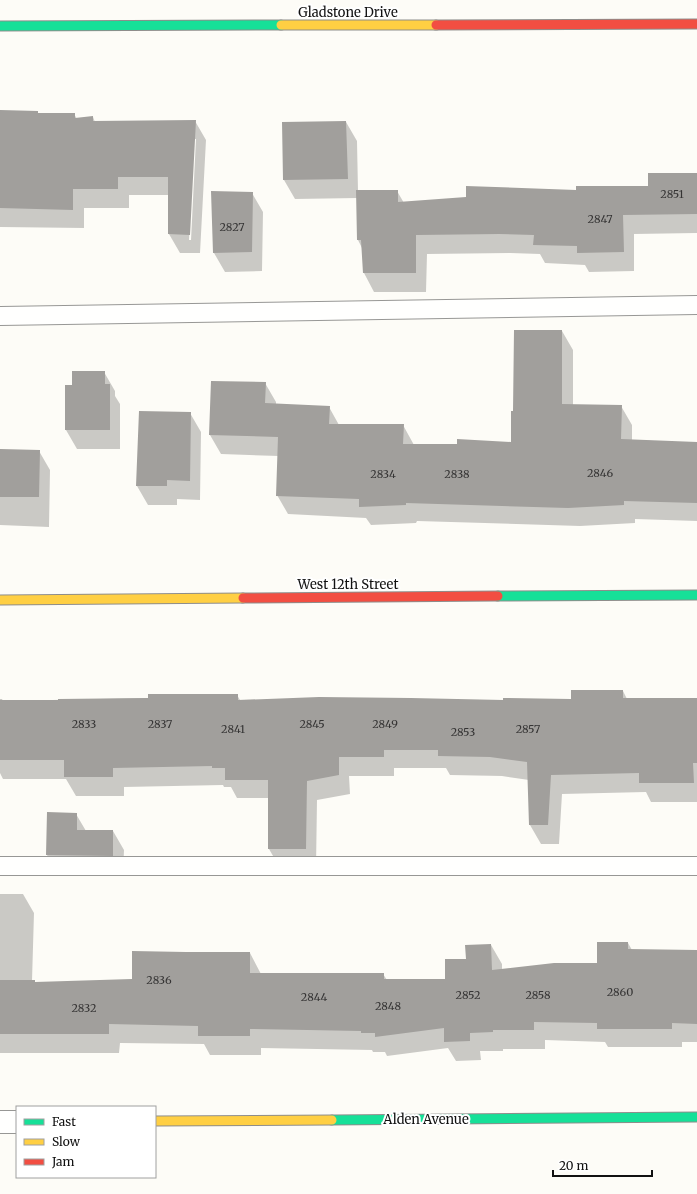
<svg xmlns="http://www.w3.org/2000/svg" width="697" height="1194" viewBox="0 0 697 1194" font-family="Merriweather,serif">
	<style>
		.shadow { fill: #0003; fill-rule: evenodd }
		.building { fill: #a19f9c }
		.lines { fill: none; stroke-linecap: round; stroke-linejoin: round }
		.lane-casing { stroke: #979795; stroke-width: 20 }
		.street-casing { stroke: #979795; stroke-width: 24 }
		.fast-casing { stroke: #8e8d8b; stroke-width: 11 }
		.slow-casing { stroke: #8e8d8b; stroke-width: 11 }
		.jam-casing { stroke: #8e8d8b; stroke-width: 11 }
		.lane { stroke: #fffffe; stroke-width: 18 }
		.street { stroke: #fffffe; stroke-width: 22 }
		.fast { stroke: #16e098; stroke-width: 9 }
		.slow { stroke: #ffcf43; stroke-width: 9 }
		.jam { stroke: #f24e42; stroke-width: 9 }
		.labels { text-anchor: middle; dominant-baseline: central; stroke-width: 4; stroke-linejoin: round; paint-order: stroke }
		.number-label { font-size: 11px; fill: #353434 }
		.street-label { font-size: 13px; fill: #111; stroke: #fff }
	</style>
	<rect width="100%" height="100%" fill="#fdfcf7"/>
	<path class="shadow" d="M0,111L38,114H74L77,119L93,117L95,122L195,121L206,140L200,253H180L169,234V195H129V208H84V228L0,227ZM194,139H196L191,240H189Z
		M346,122L357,141L358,191H397L404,203L648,187L697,174V233L634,234V271L589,272L585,265L545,263L540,254L510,253L427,254L426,292H374L364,273L362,248L358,240V198L295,199L284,180Z
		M252,193L263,212L262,271L225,272L214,253Z
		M562,331L573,350V405L621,406L632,425V440L697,443V521L635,519V523L580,526L417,521L416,523L371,525L366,518L288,514L277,495L279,456L221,454L210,435L212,382L265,383L276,402V405L329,407L339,425H403L414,445L512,443L514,412Z
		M104,372L115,391V396L120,404V449H77L66,430L73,386Z
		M140,412L190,413L201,432L200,500L177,499V505H148L137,486Z
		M0,450L39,451L50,470L49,527L0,525Z
		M623,691L627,699H697V802H651L646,792L562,794L559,844H541L530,825L529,780L502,776L450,775L446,768H394V776H349L350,794L317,800L316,868H280L269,849V798H237L231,787H224L223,785L124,787V796H76L66,779H3L0,773V699H2L3,701L149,698L237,695L240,700L504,701L572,700Z
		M76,814L86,831H113L124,850L123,874H58L47,855Z
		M0,894H23L34,913L32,981L35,983L133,980L250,953L261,974H383L387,980H446L467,960L491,945L502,964V970L598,964L628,943L632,950L697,951V1042H682V1047H608L605,1042L545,1040V1049H503V1051H480L481,1060L456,1061L448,1048L387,1056L385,1052H373L372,1050L261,1048V1055H210L204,1044L120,1043L119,1053H0Z"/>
	<path class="building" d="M0,110L38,111V113H75V118L93,116V121L196,120L190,235L168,234V177H118V189H73V210L0,208Z
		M346,121L348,179L283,180L282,122Z
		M648,173H697V214L623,215L624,252L577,253V246L533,245L534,235L499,234L416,235V273H363L361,240H357L356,190H398V202L466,197V186L576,190V186H648Z
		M211,191L253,192L252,252L213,253Z
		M514,330H562V404L622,405L621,439L697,442V503L624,501V505L568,508L406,503V505L359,507V499L276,496L278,437L209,435L211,381L266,382L265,403L330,406L329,424H404L403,444H457V439L511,442V411H513Z
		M72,371H105V384H110V430H65V385H72Z
		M139,411L191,412L190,481L167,480V486H136Z
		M0,449L40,450L39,497H0Z
		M571,690H623V698H697V763H693L694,783H639V773L551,775L548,825H529L527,762L490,757L438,756V750H384V757H339V775L307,781L306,849H268V780H225V768H212V766L113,768V777H64V760H0V700H58V699L148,698V694H238V700L319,697L411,698L503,700V698L571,699Z
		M47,812L77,813V830H113V856L46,855Z
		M597,942H628V949L697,950V1024L672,1023V1029H597V1023L534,1022V1030H493V1032L470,1033V1041L444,1042V1028L375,1037V1033H361V1031L250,1029V1036H198V1026L109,1024V1034H0V980H35V982L132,979V951L186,952H250V973H384V979H445V959H466L465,945L491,944L492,970L554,963H597Z"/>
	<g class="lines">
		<defs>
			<path id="lane" d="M0,316L697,305
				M0,866H697"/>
			<path id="street" d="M0,1122H17"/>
			<path id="fast" d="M0,26L281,25
				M498,596L697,595
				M332,1120L697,1117"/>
			<path id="slow" d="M281,25H436
				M0,600L243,598
				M155,1121L332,1120"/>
			<path id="jam" d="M436,25L697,24
				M243,598L498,596"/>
		</defs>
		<use href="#lane" class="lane-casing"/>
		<use href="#street" class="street-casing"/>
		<use href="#fast" class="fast-casing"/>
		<use href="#slow" class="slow-casing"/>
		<use href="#jam" class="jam-casing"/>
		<use href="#lane" class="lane"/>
		<use href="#street" class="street"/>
		<use href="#fast" class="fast"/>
		<use href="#slow" class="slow"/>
		<use href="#jam" class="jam"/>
	</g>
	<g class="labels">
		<g class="number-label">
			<text x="672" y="194">2851</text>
			<text x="600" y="219">2847</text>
			<text x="232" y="227">2827</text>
			<text x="600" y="473">2846</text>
			<text x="383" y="474">2834</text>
			<text x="457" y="474">2838</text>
			<text x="84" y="724">2833</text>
			<text x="160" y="724">2837</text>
			<text x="312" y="724">2845</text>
			<text x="385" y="724">2849</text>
			<text x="233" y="729">2841</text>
			<text x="528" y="729">2857</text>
			<text x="463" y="732">2853</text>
			<text x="159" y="980">2836</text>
			<text x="620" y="992">2860</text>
			<text x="468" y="995">2852</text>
			<text x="538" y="995">2858</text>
			<text x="314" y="997">2844</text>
			<text x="388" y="1006">2848</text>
			<text x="84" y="1008">2832</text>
		</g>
		<g class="street-label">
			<text x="348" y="12">Gladstone Drive</text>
			<text x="348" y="584">West 12th Street</text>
			<text x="426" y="1119">Alden Avenue</text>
		</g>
	</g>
	<rect x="16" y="1106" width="140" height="72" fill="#ffffff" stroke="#a0a0a0"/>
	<rect x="24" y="1119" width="20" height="6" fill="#16e098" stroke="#a0a0a0"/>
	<text x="52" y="1126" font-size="12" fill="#111111">Fast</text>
	<rect x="24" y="1139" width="20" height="6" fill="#ffcf43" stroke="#a0a0a0"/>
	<text x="52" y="1146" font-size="12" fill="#111111">Slow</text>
	<rect x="24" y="1159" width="20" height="6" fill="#f24e42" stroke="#a0a0a0"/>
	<text x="52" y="1166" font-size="12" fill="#111111">Jam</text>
	<path d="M553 1170v6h99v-6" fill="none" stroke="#111111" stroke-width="2"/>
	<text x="559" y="1170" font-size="12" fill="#111111" stroke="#ffffff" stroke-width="3" paint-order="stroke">20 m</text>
</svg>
